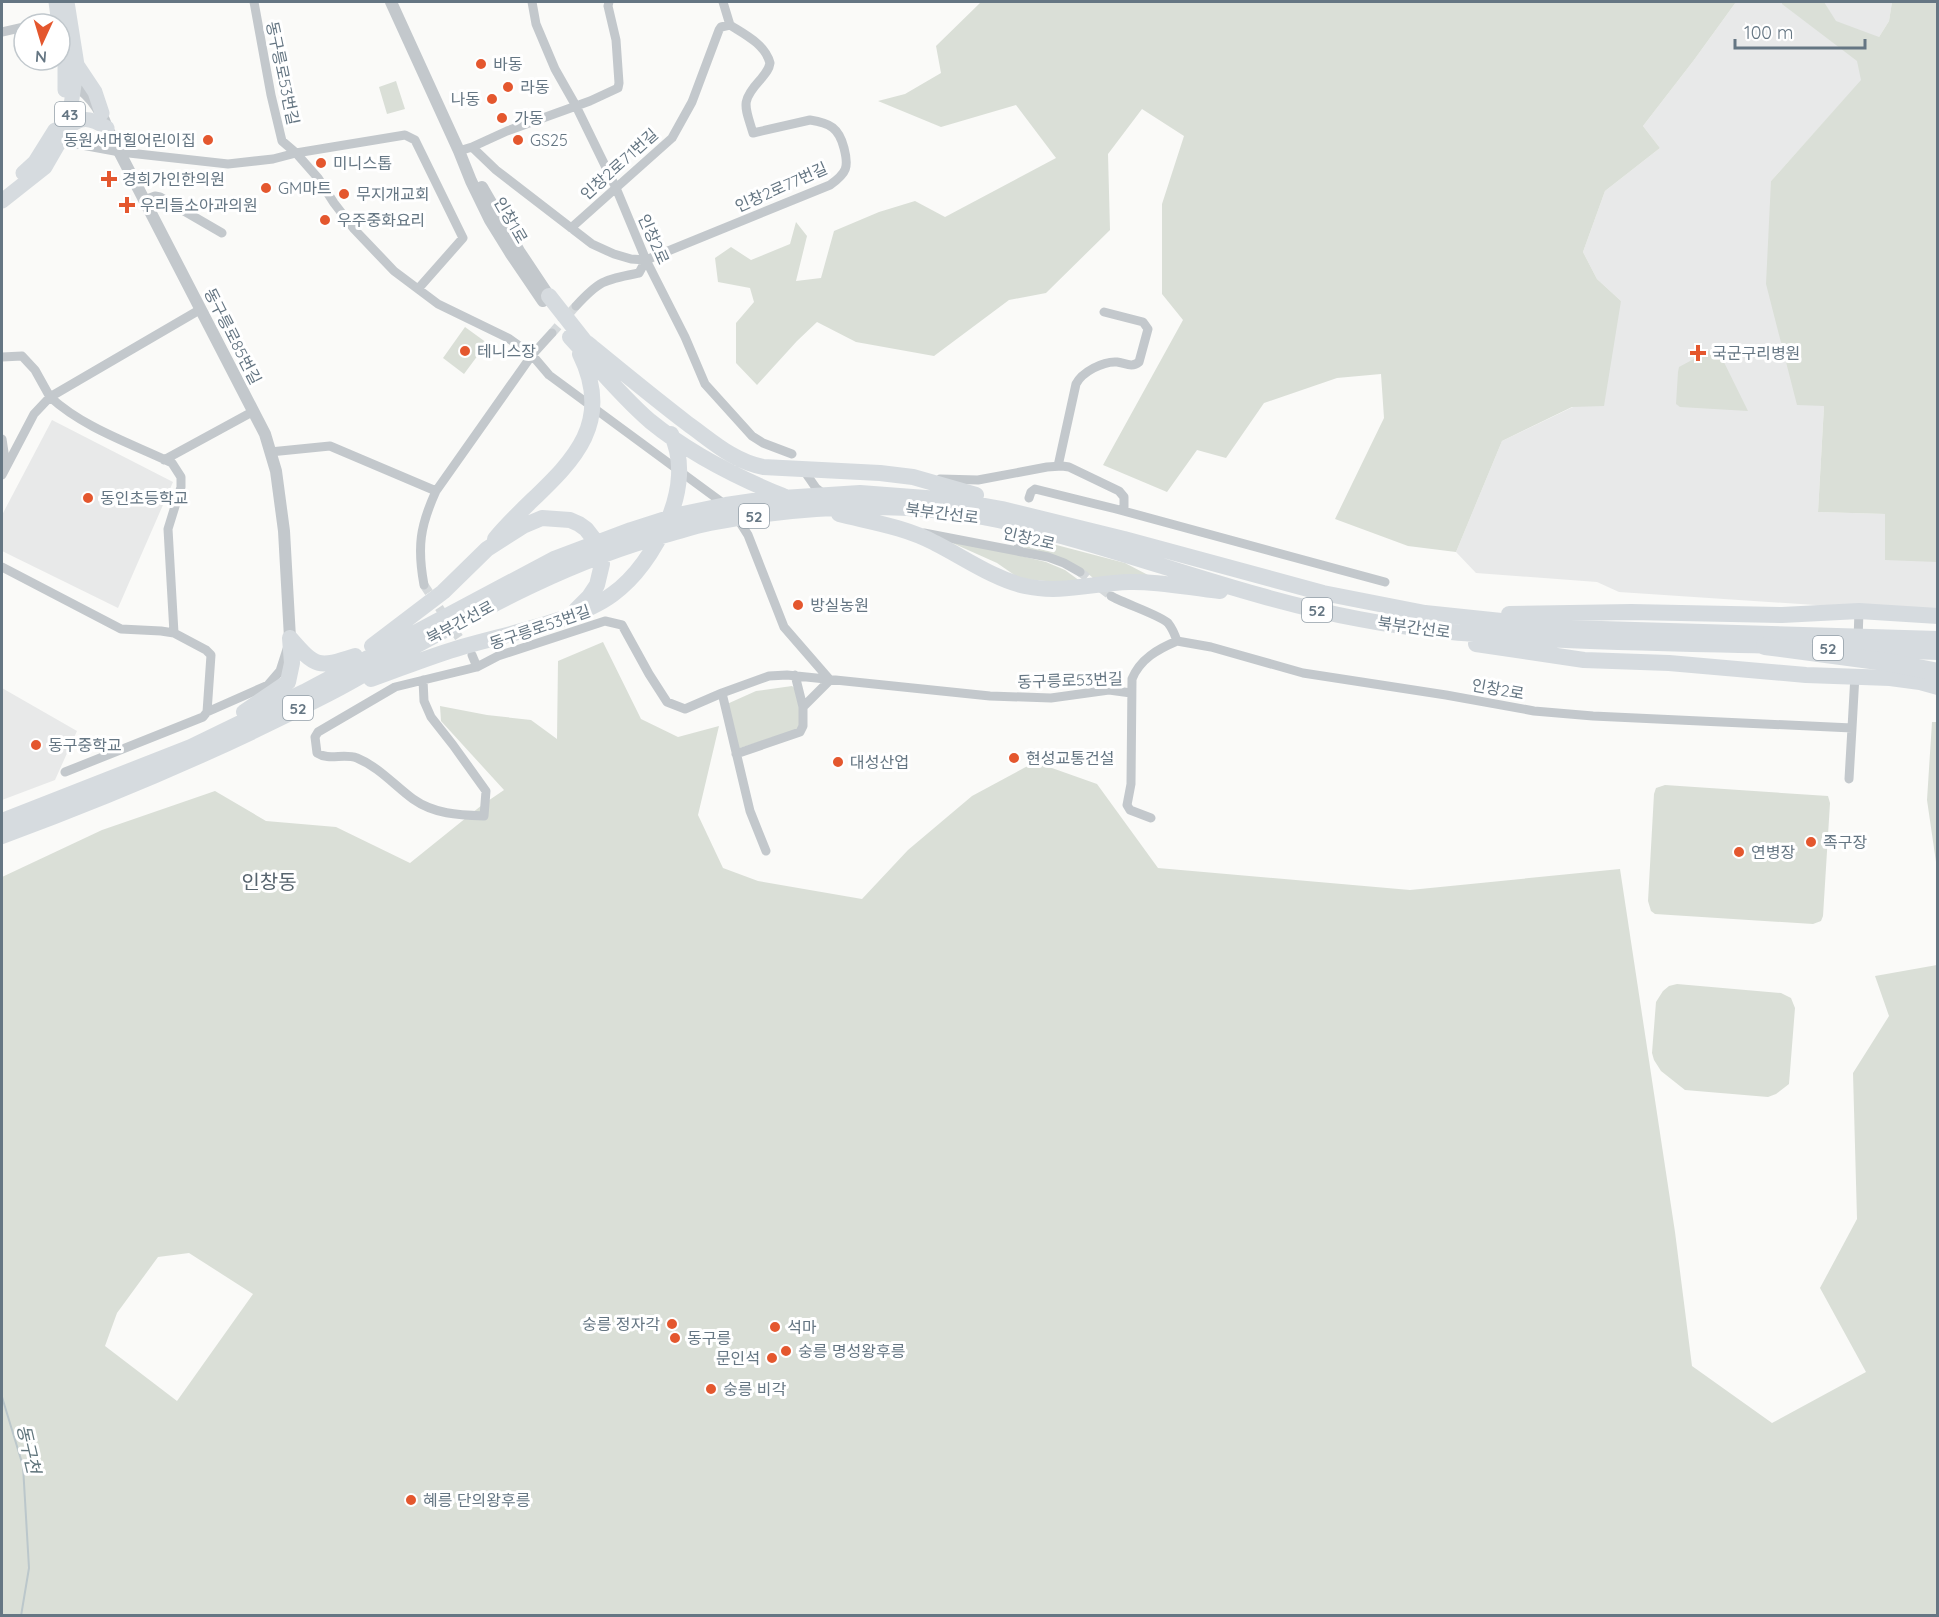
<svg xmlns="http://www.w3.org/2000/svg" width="1939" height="1617" viewBox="0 0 1939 1617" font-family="Quicksand,'Noto Sans KR',sans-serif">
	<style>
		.built { fill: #e8e9e9 }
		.green { fill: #dadfd7; fill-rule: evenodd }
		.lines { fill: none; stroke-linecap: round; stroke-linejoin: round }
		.stream { stroke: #bbc7cb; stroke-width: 2 }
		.minor-tunnel { stroke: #d5d9db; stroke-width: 9; stroke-dasharray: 9 4.5; stroke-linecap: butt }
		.minor { stroke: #c3c8cc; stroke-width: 9 }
		.tertiary { stroke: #c3c8cc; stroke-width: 12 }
		.primary { stroke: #d6dbdf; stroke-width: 15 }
		.trunk { stroke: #d6dbdf; stroke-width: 16 }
		.motorway { stroke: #d6dbdf; stroke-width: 18 }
		.poi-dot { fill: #e4572e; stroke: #fff; stroke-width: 2 }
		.labels { text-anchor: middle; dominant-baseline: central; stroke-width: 6; stroke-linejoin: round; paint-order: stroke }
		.shield { fill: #fff; stroke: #939fa8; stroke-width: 1.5 }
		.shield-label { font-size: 15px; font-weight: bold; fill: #657683 }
		.poi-label { font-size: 16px; fill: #657683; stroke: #fff; text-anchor: start }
		.street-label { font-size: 16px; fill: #657683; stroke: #fff }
		.water-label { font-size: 18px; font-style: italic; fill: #60757c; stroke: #fff }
		.quarter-label { font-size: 20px; fill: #57646e; stroke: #fff }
	</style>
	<rect width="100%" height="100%" fill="#fafaf8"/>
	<path class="built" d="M1736,2H1892L1889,21L1879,37L1862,80L1771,181L1824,406L1818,512L1885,514L1937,562L1936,608H1860L1619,592L1597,582L1476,573L1456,552L1502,441L1573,407L1621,301L1597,279L1583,252L1605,191L1660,148L1643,126L1694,60Z
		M52,420L173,482L118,608L2,551V515Z
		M2,688L77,731L55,780L2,800Z"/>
	<path class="green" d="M981,2H1736L1694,60L1643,126L1660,148L1605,191L1583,252L1597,279L1621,301L1604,406L1572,407L1502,441L1456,552L1408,546L1335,519L1384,418L1381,374L1337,378L1264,403L1226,458L1197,450L1167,492L1103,465L1183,320L1162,294V204L1184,136L1142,109L1108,154L1110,230L1046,293L1009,300L934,356L856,342L817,322L797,341L757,385L736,363V323L754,302L750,288L718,282L715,258L731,247L751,260L790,244L796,222L807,236L796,281L821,278L834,231L879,212L915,201L945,217L1056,158L1016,105L941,127L878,101L905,94L941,73L936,46Z
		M1782,2H1824L1836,21L1879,37L1889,21L1892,2H1937V608H1936L1937,562L1885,560V514L1818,512L1824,406L1797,405L1766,284L1771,181L1861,80L1857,61L1782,4Z
		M396,81L405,109L387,114L379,87Z
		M465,327L487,343L464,374L443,358Z
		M1716,347L1717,348L1748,411L1680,407L1676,404L1678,372L1679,367Z
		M1026,537L1125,563L1148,575L1095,580C1073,558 1051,556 1022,549L1023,539Z
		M951,539L1046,562L1065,570L1080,581L1072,583L1020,579L997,563L950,542Z
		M603,642L641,719L678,737L719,726L698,815L723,868L758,881L862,899L908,850L972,796L1035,762L1097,784L1158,868L1410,890L1620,869L1675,1232L1692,1366L1772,1423L1866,1372L1820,1288L1857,1219L1853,1073L1889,1016L1875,976L1937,965V1615H2V877L102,830L215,791L266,821L336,827L410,863L482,805L504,790L441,721L440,706L487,715L531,720L557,739L558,661ZM189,1253L253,1294L177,1401L105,1346L117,1313L158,1257Z
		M792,686L798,691L800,724L798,729L737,749L727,704L756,691Z
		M1932,722H1938L1937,916L1936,862L1927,800Z
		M1665,785L1828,796L1830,803L1823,916L1821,921L1813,924L1655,914L1651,911L1648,901L1654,794L1656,788Z
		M1677,984L1781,993L1791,998L1795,1008L1789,1084L1776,1094L1768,1097L1685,1090L1661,1071L1654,1060L1652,1053L1656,1002L1663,991L1669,986Z"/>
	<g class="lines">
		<path class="stream" d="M2,1397L23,1466L29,1568L21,1616"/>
		<path class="minor-tunnel" d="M552,333L576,306
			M1080,572L1111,596
			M424,585L466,648"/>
		<path class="minor" d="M254,2L271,95L282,141L296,153L318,178L334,203L354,229L394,271L438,304L508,338L532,355L549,375L727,506
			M532,2L536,24L555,69L576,106L616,188L646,260L685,337L705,384L752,436L763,443L792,454
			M723,2L730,25
			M40,24L58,20
			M2,32L24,27
			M60,141L120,152L228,164L273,159L296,153L405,135L415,140L463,238L418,289
			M472,147L507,131L590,101L618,88L619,83L616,40L608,6L609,2
			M459,151L472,147L496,170L592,244L614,254L631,259L646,260L830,185C847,173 849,167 844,148C839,128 830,123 810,120L753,133C745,106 740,102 760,80C765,74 769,70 770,63C765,44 744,34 730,25
			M144,200L155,196L160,197L222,233
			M571,228L672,138L692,102L719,30L721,27L730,25
			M576,306C600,280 604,280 639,273L646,260
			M2,357L22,356L35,370L50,397L34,414L2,475
			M2,439L6,466
			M270,452L330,446L436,491
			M164,460L254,411
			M1058,466L1076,384C1082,372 1103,361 1117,362C1125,363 1132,368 1139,362L1148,329L1143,322L1104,312
			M807,475L816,488L825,495
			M940,479L978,480L1047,467L1062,466L1069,467L1119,491L1124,497V511
			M1029,498L1031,492L1035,489L1116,509L1385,582
			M924,533L1048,557L1064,563L1080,572
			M1018,550L1020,537
			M2,567L121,629L161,631L174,633
			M424,585C417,547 420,526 436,491L532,355L552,333
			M1111,596C1123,603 1162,616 1168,623C1172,628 1175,635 1177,641L1211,647L1303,673L1446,695L1534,711L1593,716L1852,728L1855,675
			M1858,640L1859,611
			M472,655L477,667L498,656L605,621L622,625L649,674L667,702L685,709L722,693L750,811L766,851
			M795,675L803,707
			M423,680L424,701L431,717L453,745L486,791L484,816C458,815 434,814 413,799C394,785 379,767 357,758C343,753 329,761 317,753L315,737L318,732L395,687L477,667
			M722,693L769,676L787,675L990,696L1051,698L1109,690L1131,693
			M207,712L268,685L280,671L287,649
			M736,754L800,732L803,726V707L830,680L784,627L748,535L736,516
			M65,772L203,717L207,712L211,655L206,650L174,633L168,529L181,487V477L172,463C130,443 84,428 50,397L201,309
			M1849,779L1852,728
			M1151,818L1130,810L1127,805L1131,784L1132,679C1140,659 1158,649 1177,641"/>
		<path class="tertiary" d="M391,2L459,151L471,181L490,220L511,254L543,301
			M67,83C87,87 101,110 107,128L265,434L276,471L284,531L290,638
			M482,187L519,251L549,296"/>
		<path class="primary" d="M56,2L59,24
			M60,30L65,66V90
			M77,65L95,92L102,113
			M65,130C81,116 89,117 107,128
			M23,173L35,162L55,130
			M2,201L45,167L60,141L70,112L77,65L67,2"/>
		<path class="trunk" d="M549,296L586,343
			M570,337C596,365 621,396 650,421C689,453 736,477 783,496
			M587,343C620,370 654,398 688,424C712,441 733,461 763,467L880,473L913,477L976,495
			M839,514C871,522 905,527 935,543C963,557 994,579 1025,586C1061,594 1094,583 1129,582C1159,581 1190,588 1220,591
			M495,539C542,481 624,443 580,354
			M1509,614L1631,612L1782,615L1859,611L1938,616
			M290,638C316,668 318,668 355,656
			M1476,644L1584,660L1669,663L1806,675L1890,678L1920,682L1938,687
			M372,646L443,592L487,549L523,526L542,518L570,520L579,524L586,529L600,547L602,564L597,585L589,597L576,610
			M1834,648L1938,652
			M371,679C402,668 431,656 462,647C506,634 577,621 613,594C639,575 656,547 669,518C680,491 684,460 671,434
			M244,712L288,682L292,663L290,638
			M2,821L191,747L304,692L554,559L631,530L678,515L726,505L767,499L860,493L952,500L1002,509L1124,539L1323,593L1425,613L1567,628L1938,639
			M2,836C113,795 222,749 328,694C350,683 371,670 393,658C481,610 568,561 665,535C680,531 695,526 710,523C804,505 904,500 998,520C1120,547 1236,596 1359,619C1420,631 1482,635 1545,639C1623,643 1701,644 1779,646"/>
		<path class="motorway" d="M1765,646L1893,663L1938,672"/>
	</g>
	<g class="poi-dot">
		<circle cx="481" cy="64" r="6"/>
		<circle cx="508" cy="87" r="6"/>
		<circle cx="492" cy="99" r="6"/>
		<circle cx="502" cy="118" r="6"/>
		<circle cx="208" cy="140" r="6"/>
		<circle cx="518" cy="140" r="6"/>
		<circle cx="321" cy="163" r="6"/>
		<path d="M106 170h6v6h6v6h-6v6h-6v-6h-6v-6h6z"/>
		<circle cx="266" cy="188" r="6"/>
		<circle cx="344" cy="194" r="6"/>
		<path d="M124 196h6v6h6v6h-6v6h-6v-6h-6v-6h6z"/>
		<circle cx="325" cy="220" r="6"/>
		<circle cx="465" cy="351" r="6"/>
		<path d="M1695 344h6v6h6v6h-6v6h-6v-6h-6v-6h6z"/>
		<circle cx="88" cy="498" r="6"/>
		<circle cx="798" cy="605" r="6"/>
		<circle cx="36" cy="745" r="6"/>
		<circle cx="1014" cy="758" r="6"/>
		<circle cx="838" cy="762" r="6"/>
		<circle cx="1811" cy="842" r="6"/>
		<circle cx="1739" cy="852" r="6"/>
		<circle cx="672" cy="1324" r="6"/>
		<circle cx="775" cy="1327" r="6"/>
		<circle cx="675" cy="1338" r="6"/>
		<circle cx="786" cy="1351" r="6"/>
		<circle cx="772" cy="1358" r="6"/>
		<circle cx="711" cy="1389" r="6"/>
		<circle cx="411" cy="1500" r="6"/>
	</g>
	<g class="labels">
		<g class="shield">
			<rect x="55" y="102" width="30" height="24" rx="4.5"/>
			<rect x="739" y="504" width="30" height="24" rx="4.5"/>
			<rect x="1302" y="598" width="30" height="24" rx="4.5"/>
			<rect x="1813" y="636" width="30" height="24" rx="4.5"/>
			<rect x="283" y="696" width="30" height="24" rx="4.5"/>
		</g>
		<g class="shield-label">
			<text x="70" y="114">43</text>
			<text x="754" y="516">52</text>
			<text x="1317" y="610">52</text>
			<text x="1828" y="648">52</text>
			<text x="298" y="708">52</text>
		</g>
		<g class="poi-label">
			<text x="493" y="64">바동</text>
			<text x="520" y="87">라동</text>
			<text x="480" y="99" text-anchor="end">나동</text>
			<text x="514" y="118">가동</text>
			<text x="196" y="140" text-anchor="end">동원서머힐어린이집</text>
			<text x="530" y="140">GS25</text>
			<text x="333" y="163">미니스톱</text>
			<text x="122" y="179">경희가인한의원</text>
			<text x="278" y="188">GM마트</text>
			<text x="356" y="194">무지개교회</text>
			<text x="140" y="205">우리들소아과의원</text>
			<text x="337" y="220">우주중화요리</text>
			<text x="477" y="351">테니스장</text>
			<text x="1712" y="353">국군구리병원</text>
			<text x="100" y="498">동인초등학교</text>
			<text x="810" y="605">방실농원</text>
			<text x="48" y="745">동구중학교</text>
			<text x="1026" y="758">현성교통건설</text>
			<text x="850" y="762">대성산업</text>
			<text x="1823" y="842">족구장</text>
			<text x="1751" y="852">연병장</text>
			<text x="660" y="1324" text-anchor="end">숭릉 정자각</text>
			<text x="787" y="1327">석마</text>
			<text x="687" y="1338">동구릉</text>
			<text x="798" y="1351">숭릉 명성왕후릉</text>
			<text x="760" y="1358" text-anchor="end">문인석</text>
			<text x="723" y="1389">숭릉 비각</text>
			<text x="423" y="1500">혜릉 단의왕후릉</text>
		</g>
		<g class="street-label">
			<text transform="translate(283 73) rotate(78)">동구릉로53번길</text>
			<text transform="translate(619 164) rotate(-42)">인창2로71번길</text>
			<text transform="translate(781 187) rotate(-24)">인창2로77번길</text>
			<text transform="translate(511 220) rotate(60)">인창1로</text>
			<text transform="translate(654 239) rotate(66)">인창2로</text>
			<text transform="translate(233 336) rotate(63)">동구릉로85번길</text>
			<text transform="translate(942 513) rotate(7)">북부간선로</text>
			<text transform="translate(1029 538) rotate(13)">인창2로</text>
			<text transform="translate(460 622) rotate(-28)">북부간선로</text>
			<text transform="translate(540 627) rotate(-19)">동구릉로53번길</text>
			<text transform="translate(1414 627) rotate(8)">북부간선로</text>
			<text transform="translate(1070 680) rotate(-2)">동구릉로53번길</text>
			<text transform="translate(1498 689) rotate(10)">인창2로</text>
		</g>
		<g class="water-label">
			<text transform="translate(29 1449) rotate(77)">동구천</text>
		</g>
		<g class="quarter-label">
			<text x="269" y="881">인창동</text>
		</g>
	</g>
	<rect width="1939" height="1617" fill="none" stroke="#657683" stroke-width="6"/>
	<g transform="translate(42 42) rotate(184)"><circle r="28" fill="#ffffff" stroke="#c1c8cd" stroke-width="1.5"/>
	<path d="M0-4.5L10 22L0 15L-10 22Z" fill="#e4572e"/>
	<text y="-9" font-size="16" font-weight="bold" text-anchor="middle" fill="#657683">N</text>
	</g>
	<path d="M1735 39v9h130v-9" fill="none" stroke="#657683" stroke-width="3"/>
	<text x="1744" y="39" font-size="18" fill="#657683" stroke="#ffffff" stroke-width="4.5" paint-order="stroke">100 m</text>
</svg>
